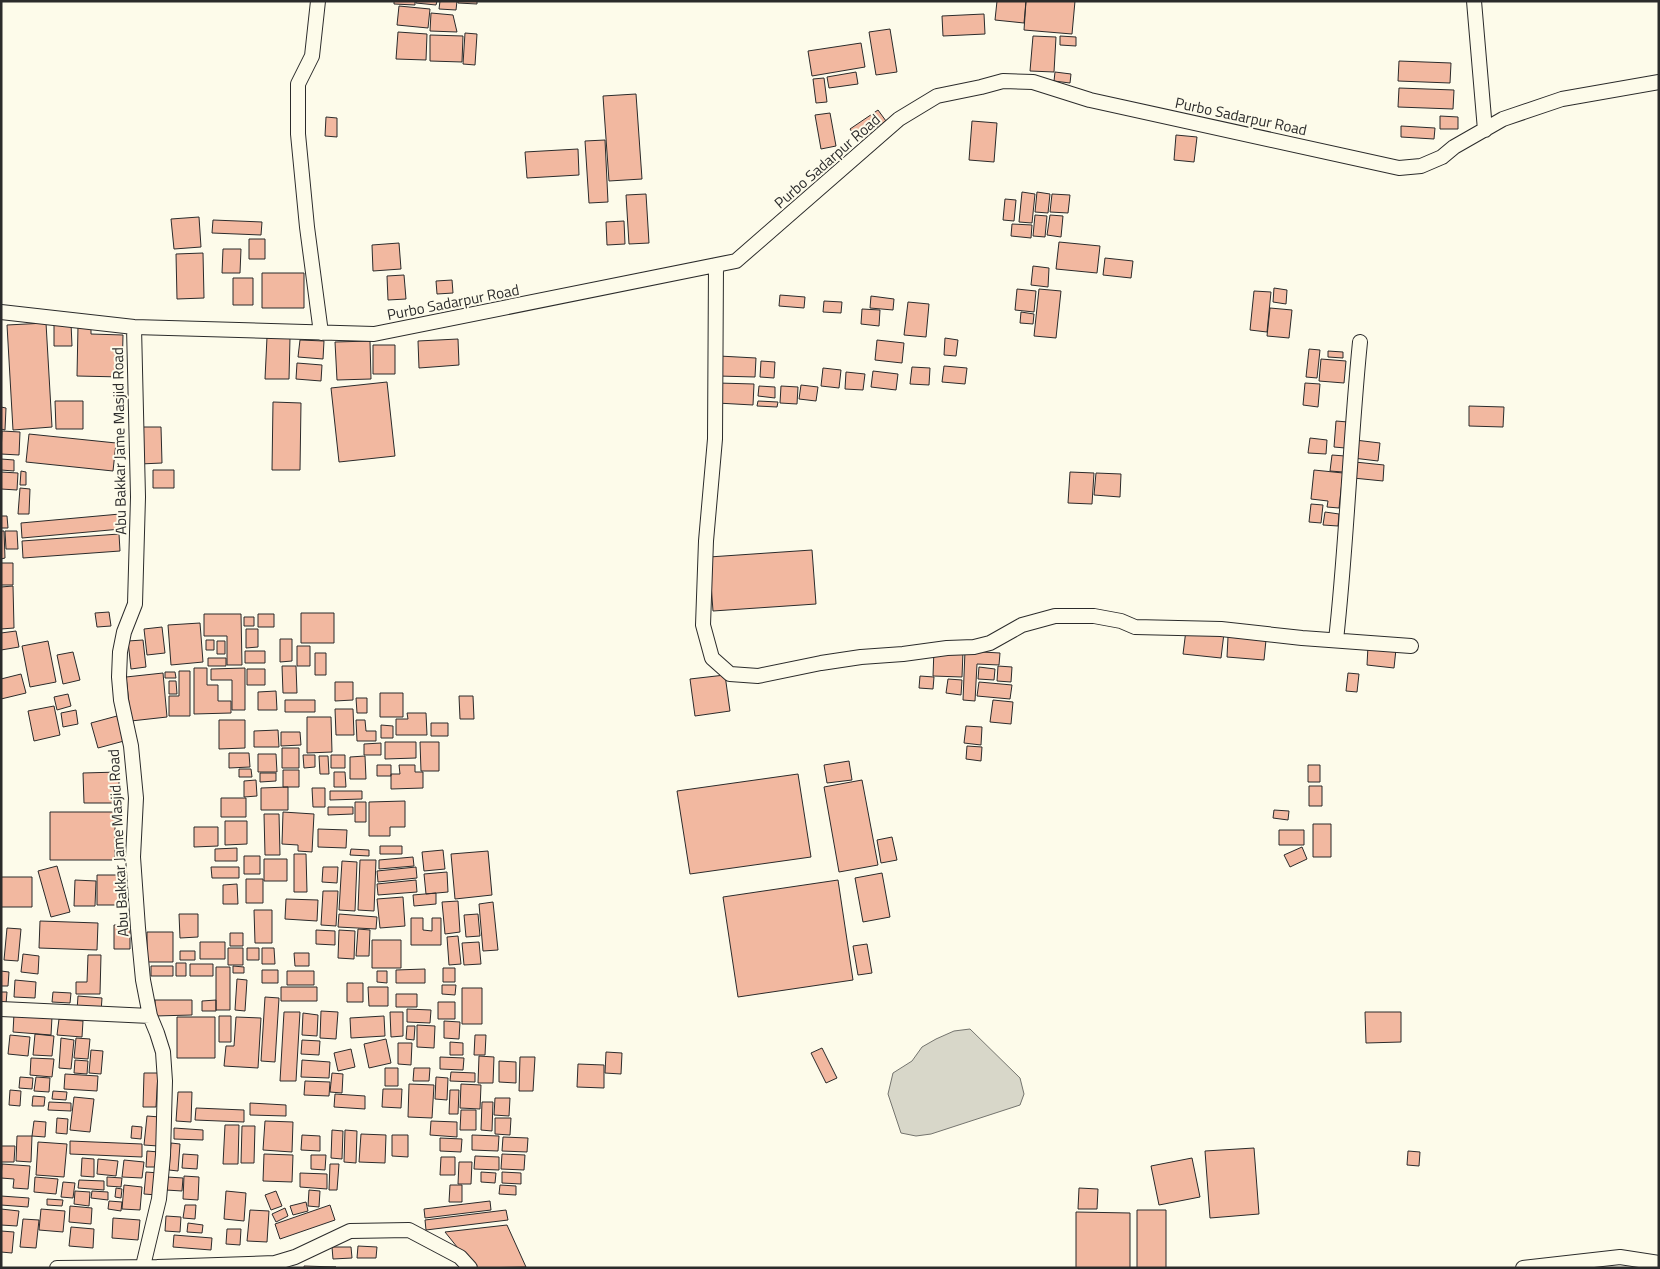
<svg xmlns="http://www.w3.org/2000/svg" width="1660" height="1269" viewBox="0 0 1660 1269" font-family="'Titillium Web',sans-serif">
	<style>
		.water { fill: #d8d7c9; stroke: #74746e }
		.building { fill: #f2b8a0; stroke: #2b2b2b }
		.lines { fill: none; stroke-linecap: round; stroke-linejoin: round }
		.minor-casing { stroke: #2b2b2b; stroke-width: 16 }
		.minor { stroke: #fdfbea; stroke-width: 14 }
		.labels { text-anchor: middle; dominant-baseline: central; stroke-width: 4; stroke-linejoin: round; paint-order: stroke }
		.street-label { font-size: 15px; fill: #2b2b2b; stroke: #fdfbea }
	</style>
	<rect width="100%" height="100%" fill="#fdfbea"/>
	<path class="water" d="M970,1029L1020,1078L1024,1094L1020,1105L931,1134L916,1136L901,1133L888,1094L893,1073L912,1061L922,1047L936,1039L954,1031Z"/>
	<path class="building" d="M394,1H415V5L394,4Z
		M416,1H437L436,5L416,3Z
		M440,1H457L456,10L439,9Z
		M458,1H477V4L458,3Z
		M997,1H1026L1024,23L995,20Z
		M1026,1H1075L1072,34L1024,30Z
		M399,6L430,9L428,28L397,25Z
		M431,13L453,15L457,32L430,31Z
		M984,14L985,34L943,36L942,16Z
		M890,29L897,72L876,75L869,32Z
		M398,32L427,34L426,60L396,59Z
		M465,33L477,34L475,65L463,64Z
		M430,35L463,36L462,62L430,61Z
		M1033,36L1056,37L1054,72L1030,71Z
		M1060,36L1076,37V46L1060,45Z
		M861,43L865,67L812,76L808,51Z
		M1399,61L1451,63L1450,83L1398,81Z
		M856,72L858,84L829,88L827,77Z
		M1055,72L1071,74L1070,83L1054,81Z
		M824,78L827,102L816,103L813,79Z
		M1399,88L1454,90L1453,109L1398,107Z
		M636,94L642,179L609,181L603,96Z
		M878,110L886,121L857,140L850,129Z
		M830,113L836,146L821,149L815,115Z
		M1440,116L1458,117V129H1440Z
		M326,117L337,118V137L325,136Z
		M972,121L997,123L994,162L969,160Z
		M1401,126L1435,128L1434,139L1401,137Z
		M1176,135L1197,137L1194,162L1174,160Z
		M605,140L608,202L589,203L585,141Z
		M578,149L579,175L527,178L525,152Z
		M1022,192L1035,194L1032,223L1019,222Z
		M1037,192L1050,194L1048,213L1035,212Z
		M646,194L649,243L629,244L626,195Z
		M1052,194L1070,195L1068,213L1050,212Z
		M1005,199L1016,200L1014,221L1003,220Z
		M1035,215L1047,216L1045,237L1033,236Z
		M1050,215L1063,216L1061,237L1047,235Z
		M199,217L201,247L174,249L171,219Z
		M213,220L262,222L261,235L212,233Z
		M624,221L625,244L607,245L606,222Z
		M1012,224L1032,225L1031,238L1011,236Z
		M249,239H265V259H249Z
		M1059,242L1100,246L1097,273L1056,269Z
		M399,243L401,269L373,271L372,245Z
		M223,249H241L240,273H222Z
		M203,253L204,298L177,299L176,254Z
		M1105,258L1133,261L1131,278L1103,275Z
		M1033,266L1049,268L1048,287L1031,285Z
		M262,273H304V308H262Z
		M404,275L406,299L388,300L387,276Z
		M233,278H253V305H233Z
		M452,280L453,293L437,294L436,281Z
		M1274,288L1287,290L1286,304L1273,302Z
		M1017,289L1036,291L1034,312L1015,310Z
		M1039,289L1061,291L1056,338L1034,336Z
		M1254,291L1271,292L1267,332L1250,330Z
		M780,295L805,297L804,308L779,306Z
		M871,296L894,299L893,310L870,308Z
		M824,301L842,302L841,313L823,312Z
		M908,302L929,304L926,337L904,335Z
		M1270,308L1292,310L1289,338L1267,336Z
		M862,309L880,310L879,326L861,324Z
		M1021,312L1034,314L1033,324L1020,323Z
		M46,323L52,427L13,430L7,325Z
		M54,323H71L72,346H54Z
		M78,326H91V334L123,335L122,377L77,376Z
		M267,337L290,338L289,379H265Z
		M945,338L958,340L956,356L944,355Z
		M458,339L459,365L419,368L418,341Z
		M300,340L324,341L323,359L298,357Z
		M877,340L904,343L902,363L875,360Z
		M370,341L371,379L337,380L335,342Z
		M373,345H395V374H373Z
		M1309,349L1320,350L1317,378L1306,377Z
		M1328,351L1343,352V358L1328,357Z
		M719,356L756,358L755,377L718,376Z
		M1321,359L1346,361L1344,383L1319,381Z
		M761,361L775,362L774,378L760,377Z
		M297,363L322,365L321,381L296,379Z
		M944,366L967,368L965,384L942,382Z
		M912,367L930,368L929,385L910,384Z
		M823,368L841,370L839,388L821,386Z
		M873,371L898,374L896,390L871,387Z
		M846,372L865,374L863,390L845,389Z
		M387,382L395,456L339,462L331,388Z
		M718,383L754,384L753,405L717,403Z
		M1305,383L1320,384L1318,407L1303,405Z
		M801,385L818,387L816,401L799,399Z
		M759,386L775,387V398L758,396Z
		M781,386L798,387L797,404L780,403Z
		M55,401H83V429H56Z
		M758,401L778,402L777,407L757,406Z
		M273,402L301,403L300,470H272Z
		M1469,406L1504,407L1503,427L1469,426Z
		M1,407L6,408L5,430L1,429Z
		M1336,421L1348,422L1345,448L1334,447Z
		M139,427H161L162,463L140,464Z
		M2,431L20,432L19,455L1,454Z
		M29,434L116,443L113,471L26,462Z
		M1310,438L1327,440L1326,454L1308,453Z
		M1355,440L1380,443L1378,461L1353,458Z
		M1332,455L1345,456L1343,472L1330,471Z
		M1,459L14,460V471L1,470Z
		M1355,462L1384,465L1383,481L1353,478Z
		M153,470H174V488H153Z
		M1314,470L1343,473L1339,508L1327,507L1328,501L1311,499Z
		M21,471L26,472V485H20Z
		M1,472L18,473L17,490L1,489Z
		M1070,472L1094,473L1092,504L1068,503Z
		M1096,473L1121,474L1120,497L1094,495Z
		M20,488L30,489L29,514H18Z
		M1311,504L1323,505L1321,523L1309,522Z
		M1325,512L1339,514L1338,526L1323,525Z
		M120,514L121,529L22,538L21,523Z
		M1,516H7L8,528H1Z
		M1,531H4L5,558L1,559Z
		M5,531H17L18,549H6Z
		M119,534L120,551L23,558L22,541Z
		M812,550L816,604L713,611L709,557Z
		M1,563H13V585H1Z
		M13,586L14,628L1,629V587Z
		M109,612L111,626L97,627L95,613Z
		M301,613H334V643H301Z
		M204,614H241L242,665H227V636H204Z
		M258,614H274V627H258Z
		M244,617H254V626H244Z
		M200,623L203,662L171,665L168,625Z
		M162,627L165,653L147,655L144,629Z
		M246,629H258V647L246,648Z
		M1186,630L1224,633L1221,658L1183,654Z
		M16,631L19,647L1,650V633Z
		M1228,637L1266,640L1264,660L1227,657Z
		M280,639H292V661L280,662Z
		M143,640L146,667L131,669L128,641Z
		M206,640H214V650H206Z
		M48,641L56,682L30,687L22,646Z
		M217,641H225V654H217Z
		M297,646H310V666H297Z
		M1368,646L1396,649L1394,668L1367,665Z
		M934,649L963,651L962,677L933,676Z
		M245,651H265V663H245Z
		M965,651L1000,653L999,665L977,664L975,701L963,700Z
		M73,652L80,680L63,684L57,655Z
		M315,653H326V675H315Z
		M208,658H226V666H208Z
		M282,666H296L297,693H283Z
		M998,666L1012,667L1011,682L997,681Z
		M979,667L995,669L994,680L978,679Z
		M194,668H207V685H218V701H231V713L194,714Z
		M245,668V710H232V680H211V669Z
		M247,669H265V685H247Z
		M179,671H190V716H169V696H179Z
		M165,672H175L176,678H165Z
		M163,673L167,717L131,721L126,677Z
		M1348,673L1359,674L1357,692L1346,691Z
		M21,674L26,693L1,699V679Z
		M725,675L730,711L695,716L690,679Z
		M920,676L934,677L933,689L919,688Z
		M948,679L962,680L961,695L946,693Z
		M169,681H176L177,694H169Z
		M335,682H353V700L335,701Z
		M979,682L1012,685L1010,699L977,696Z
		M276,691L277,710H258V692Z
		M380,693H403V717H380Z
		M68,694L71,706L57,710L54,697Z
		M459,696H473L474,719H460Z
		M356,698H367V713H357Z
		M285,700H315V712H285Z
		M993,700L1013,702L1011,724L990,722Z
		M54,706L60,735L34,741L28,711Z
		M335,709H353L354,735H336Z
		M76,710L78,724L63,727L61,713Z
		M407,713H426L427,735H396V719H408Z
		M117,716L124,741L98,748L91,723Z
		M307,717H331L332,752L307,753Z
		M219,720H245V748L219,749Z
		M356,720H365L366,731H376V741H357Z
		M431,723H448V736H431Z
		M381,725L393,726V738H381Z
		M966,726L982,727L981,745L964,743Z
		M278,730L279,747H254V731Z
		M281,732H300L301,745L281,746Z
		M385,742H416V758L385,759Z
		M420,742H439V771H421Z
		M381,743V755H364V744Z
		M967,746L982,747L981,761L966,759Z
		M282,748H299V768H282Z
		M229,753H249L250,767L229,768Z
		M258,754H276L277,772H258Z
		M303,755H315V767L304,768Z
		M331,755H345V768H331Z
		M319,756H328L329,774H320Z
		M365,756L366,779H350V757Z
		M849,761L852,780L827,783L824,765Z
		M377,765H391V776H377Z
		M399,765H415V772H423V788L391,789V774H400Z
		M1308,765H1320V782H1308Z
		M239,769H251L252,777H239Z
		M283,770H299V787H283Z
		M119,772V803H84L83,773Z
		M334,772H345L346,787H334Z
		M260,773H276V781L260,782Z
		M798,774L811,857L690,874L677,791Z
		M256,780L257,796L244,797V781Z
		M862,780L878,865L839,872L824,787Z
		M1309,786H1322V806H1309Z
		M288,787V810H261V788Z
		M312,788H325V807H313Z
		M330,791H362V799L330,800Z
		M221,798H246V817H221Z
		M405,801V827H390V836H369V802Z
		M355,802H366V822H355Z
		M328,807H353V814L328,815Z
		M1274,810L1289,811L1288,820L1273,818Z
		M50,812H115V860H50Z
		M283,812L314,814L312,852L298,851V845L282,844Z
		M264,814H279L280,855H265Z
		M225,821H247V844L225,845Z
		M1313,824H1331V857H1313Z
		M194,827H218V846L194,847Z
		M318,829L347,830L346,848L318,847Z
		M1279,830H1304V845H1279Z
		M892,837L897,860L881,863L877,840Z
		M380,846H402V854H380Z
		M1302,847L1307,859L1290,867L1284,855Z
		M237,848V861H215V849Z
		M351,849L369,850V856L350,855Z
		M443,850L445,869L424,871L422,852Z
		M488,851L492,895L455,899L451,854Z
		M294,854H306L307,892H294Z
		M244,856H260V874H244Z
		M413,857L414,866L379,869V860Z
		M264,859H287V881H264Z
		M360,860H376L374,911L358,910Z
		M342,861L357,862L355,911L339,910Z
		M57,866L70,912L51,917L38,871Z
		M211,867H239V878H212Z
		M323,867H338L337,883L322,882Z
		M416,867L417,878L378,882L377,871Z
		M447,872L448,892L426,894L424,874Z
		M882,873L890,917L863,922L855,878Z
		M97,875H120V905H97Z
		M1,877H32V907H1Z
		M246,879H263V903H246Z
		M75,880L96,881L95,906H74Z
		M416,880L417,892L378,895L377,884Z
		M838,880L853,980L738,997L723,897Z
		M237,884L238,904H223V885Z
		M323,891H338L336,926L321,925Z
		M436,893V904L414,906L413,895Z
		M403,897L405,926L380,928L377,899Z
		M286,899L318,900L317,921L285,919Z
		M458,901L460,932L445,934L442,902Z
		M493,902L498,950L483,951L479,904Z
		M254,910H272V943H255Z
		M179,914H198V937L180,938Z
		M339,914L377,917L376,929L338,927Z
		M478,914L480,936L466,937L464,915Z
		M411,918H423V930L432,931V918H441V945H411Z
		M40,921L98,923L97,950L39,948Z
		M114,925H130V949H114Z
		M7,928L21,929L18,961L4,960Z
		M358,929L370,930L369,956H356Z
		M316,930L335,931V945L316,944Z
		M339,930L355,931L354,959L338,958Z
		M147,932H173V962H147Z
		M230,933H243V946H230Z
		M458,936L461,964L449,965L447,937Z
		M372,940H401V968H372Z
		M200,942H225V959H200Z
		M479,942L481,964L464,965L462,943Z
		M867,944L872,973L858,975L853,946Z
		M228,948H243V965H228Z
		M247,948H259V960H247Z
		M262,948H274L275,964H262Z
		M180,951H195V960H180Z
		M294,953H309V966H295Z
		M23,954L39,956L38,974L21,972Z
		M88,955H101L100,994H76V982H87Z
		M176,963H186V976H176Z
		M190,964H213V976H190Z
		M151,966H173V976H151Z
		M233,966L244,967V973H233Z
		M216,967H230V1010H216Z
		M443,968H455V982H443Z
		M425,969V983H396V970Z
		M262,970H278V983H262Z
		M1,971L9,972L8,986H1Z
		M287,971H314V985H287Z
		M377,971H387V983L377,982Z
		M237,979L247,980L245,1011L235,1010Z
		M15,980L36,982L35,998L14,997Z
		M347,983H363V1002H347Z
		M442,985H456L455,995L442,994Z
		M281,987H317V1001H281Z
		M368,987H388V1006H369Z
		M462,988H482V1024H462Z
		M1,992H7L6,1004L1,1003Z
		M53,992L71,993L70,1003L52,1002Z
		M396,994H417V1007H396Z
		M78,996L102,998L101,1012L77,1010Z
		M265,997L279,998L275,1062L261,1061Z
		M155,1000H192V1015L155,1016Z
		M216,1000V1011H202V1001Z
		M438,1002H455V1019H438Z
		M407,1009L431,1010L430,1023L407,1022Z
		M321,1011L338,1012L336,1039L320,1038Z
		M284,1012H300L296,1081H280Z
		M390,1012H403V1036L391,1037Z
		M1365,1012H1401V1042L1366,1043Z
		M303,1013L318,1015L317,1036L302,1035Z
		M14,1014L52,1017L51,1035L13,1032Z
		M219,1016H231V1042H219Z
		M384,1016L385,1036L351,1038L350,1018Z
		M177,1017H215V1058H177Z
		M236,1017L261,1018L258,1068L224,1066L226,1046H234Z
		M59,1019L83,1021L82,1037L57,1035Z
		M444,1021L460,1022L459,1039L444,1038Z
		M417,1025L435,1026L434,1048L417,1047Z
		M407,1026H415L414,1040L406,1039Z
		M35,1034L54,1036L52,1056L33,1055Z
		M10,1035L30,1037L28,1056L8,1054Z
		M475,1035H486L485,1055H474Z
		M61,1038L74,1040L71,1069L59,1068Z
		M76,1038L90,1039L88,1059L74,1058Z
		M386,1039L391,1063L369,1068L364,1044Z
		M302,1040L320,1041L319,1055L301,1054Z
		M450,1042L463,1043V1055H450Z
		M398,1043H412L411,1065L398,1064Z
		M822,1048L837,1078L826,1083L811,1053Z
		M351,1049L355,1067L338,1071L334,1053Z
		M91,1050L103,1051L101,1074L89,1073Z
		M606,1052L622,1053L621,1074L605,1073Z
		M479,1056L494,1057L493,1083H478Z
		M440,1057L464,1058L463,1070L440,1069Z
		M520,1057H535L533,1091H519Z
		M31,1058L54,1059L52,1077L30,1075Z
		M75,1060L88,1061L87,1074L74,1073Z
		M302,1060L330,1062L329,1078L301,1077Z
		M499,1061L516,1062V1083L499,1082Z
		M578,1064L604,1065V1088L577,1087Z
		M385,1068H398V1086H385Z
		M414,1068H430L429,1081H413Z
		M451,1072L475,1073V1082L450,1081Z
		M144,1073H158L156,1107H143Z
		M332,1073L343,1074L342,1093L330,1092Z
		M65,1074L98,1076L97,1091L64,1089Z
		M20,1077L33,1078L32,1089L19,1088Z
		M36,1077L50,1078L49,1092L34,1091Z
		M436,1077L448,1078L447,1100L435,1099Z
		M305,1081L330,1082L329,1096L304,1095Z
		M409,1084L434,1085L432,1118L408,1117Z
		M461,1084L481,1085L480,1109L460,1108Z
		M383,1089H402L401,1108L382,1107Z
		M10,1090L21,1091L20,1106L9,1105Z
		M450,1090H459L458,1114H449Z
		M53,1091L67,1092L66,1100L52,1099Z
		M178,1092H192L191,1122L176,1121Z
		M335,1094L365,1096V1109L334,1107Z
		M33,1096L45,1097L44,1106H32Z
		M74,1097L94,1099L90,1132L70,1130Z
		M495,1098H510L509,1116L494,1115Z
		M49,1102L71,1103V1111L48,1110Z
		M482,1102H493L492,1131L481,1130Z
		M250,1103L286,1105V1116L250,1115Z
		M196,1108L244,1110V1122L195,1120Z
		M461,1110H476V1130H460Z
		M147,1116L160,1117L158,1146L144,1145Z
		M57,1118L68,1119L67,1134L56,1133Z
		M495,1118H511L510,1135L495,1134Z
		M34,1121L46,1122L45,1137L32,1136Z
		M265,1121L293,1122L292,1152L263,1150Z
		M431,1121L457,1122V1137L430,1135Z
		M225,1125H239L238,1164H223Z
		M132,1126L142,1127L141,1139L131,1138Z
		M242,1126H255L254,1163H241Z
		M174,1128L203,1130V1140L174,1139Z
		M332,1130L343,1131L342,1159L331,1158Z
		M345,1130L357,1131L356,1163L344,1162Z
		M361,1134L386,1135L385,1163L359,1162Z
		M302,1135L320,1136V1151L301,1150Z
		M392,1135H408V1157L392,1156Z
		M472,1135L499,1136L498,1151L472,1150Z
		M17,1136H32L31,1162L16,1161Z
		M503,1137L528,1138L527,1152L502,1151Z
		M440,1138L462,1139L461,1152L440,1151Z
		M70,1141L142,1144V1157L70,1154Z
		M38,1142L67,1144L64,1177L36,1175Z
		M171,1143L180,1144L178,1171L169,1170Z
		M1,1146H15L14,1162H1Z
		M1254,1148L1259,1214L1210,1218L1205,1151Z
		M147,1151L159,1152L157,1167H146Z
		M1408,1151L1420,1152L1419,1166L1407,1165Z
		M183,1154L198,1155L197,1169L182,1168Z
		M264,1154L293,1155L292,1182L263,1181Z
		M502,1154L525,1155L524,1170L501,1169Z
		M311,1155H326L325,1170L311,1169Z
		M475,1156L499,1157V1170L474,1169Z
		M441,1157H455V1175H440Z
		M82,1158L94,1159V1177L81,1176Z
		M1192,1158L1200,1197L1159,1205L1151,1166Z
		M98,1159L118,1161L116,1176L97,1174Z
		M124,1160L144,1162L142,1178L122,1177Z
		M459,1162H472L471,1184H458Z
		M2,1164L30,1166L28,1189L13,1188L14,1179L1,1178Z
		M330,1164H339L337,1190H329Z
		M146,1172L159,1173L157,1195L144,1194Z
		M481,1172L496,1173L495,1183L481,1182Z
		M502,1172L521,1173V1184L502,1183Z
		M300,1173L327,1174V1189L300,1187Z
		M184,1176L199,1177L198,1200L183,1199Z
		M35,1177L58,1179L56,1194L34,1192Z
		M107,1177L122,1178L121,1187L107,1186Z
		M167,1177L183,1178L182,1191L166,1190Z
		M79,1180L104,1181V1190L78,1188Z
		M63,1182L75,1183L73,1198L61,1197Z
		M124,1185L142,1187L140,1210L122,1209Z
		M450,1185H462V1202H449Z
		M500,1185L516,1186V1195L499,1194Z
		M116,1188L122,1189L121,1198L115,1197Z
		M1079,1188L1098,1189L1097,1209H1078Z
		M309,1190L320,1191L319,1207L308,1206Z
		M75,1191L90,1192L89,1206L74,1204Z
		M92,1191L108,1192V1200L91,1198Z
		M226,1191L246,1193L244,1221L224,1219Z
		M276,1191L282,1206L271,1210L265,1195Z
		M1,1196L29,1198L28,1207L1,1205Z
		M47,1199L63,1200L62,1206L47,1205Z
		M109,1201L122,1202L121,1211L108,1209Z
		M490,1201L491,1210L425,1218L424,1209Z
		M306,1202L308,1211L293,1215L290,1206Z
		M185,1205H196L195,1219L183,1218Z
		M330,1205L335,1220L280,1239L275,1224Z
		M70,1206L92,1208L91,1224L69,1222Z
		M285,1208L288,1216L276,1222L272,1214Z
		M1,1209L19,1211L17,1226L1,1225Z
		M41,1209L65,1211L63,1232L39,1230Z
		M250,1210L269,1211L267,1242L247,1241Z
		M506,1210L508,1220L426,1230L425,1220Z
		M1137,1210H1166V1268H1137Z
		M1076,1212L1130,1213V1268H1076Z
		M166,1216L181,1217L180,1232L165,1231Z
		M113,1218L140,1220L138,1240L112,1238Z
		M23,1219L39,1220L36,1248L20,1247Z
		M188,1223L203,1225L202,1233L187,1232Z
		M507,1225L526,1267L474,1268L445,1232Z
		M71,1227L94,1229L93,1248L69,1246Z
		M227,1229H241L240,1245L226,1244Z
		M1,1231L14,1232L12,1253L1,1252Z
		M174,1235L212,1238L211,1250L173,1247Z
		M358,1246L377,1247L376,1258H357Z
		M332,1247H351L352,1258L333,1259Z
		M304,1266L336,1267L304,1268Z"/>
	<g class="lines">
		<defs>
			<path id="minor" d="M318,1L312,56L298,84V134L307,227L321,333
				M1474,1L1485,130
				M716,265L715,439L706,541L703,625L712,658L730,674L758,676L821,663L861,657L903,654L947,648L974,647L990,643L1022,625L1055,616H1094L1121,621L1135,627L1221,629L1302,638L1411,646
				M1,312L134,327L374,334L736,261L899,119L937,96L981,87L1003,81L1033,82L1090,100L1399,168L1421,166L1442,157L1454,147L1503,119L1562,99L1659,82
				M134,327L138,497L135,604L124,632L120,652L119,677L121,700L131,746L136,798L133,857L138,928L143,980L150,1016L157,1033L163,1052L165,1081L163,1155L159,1199L143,1266
				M1336,640C1347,541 1350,441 1360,342
				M1,1009L150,1016
				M57,1268L157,1267L275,1263L295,1257L350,1231L409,1230L460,1257L470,1268
				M1523,1268L1620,1257L1659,1263"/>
		</defs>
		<use href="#minor" class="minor-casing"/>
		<use href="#minor" class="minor"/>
	</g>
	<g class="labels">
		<g class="street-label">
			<text transform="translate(1241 116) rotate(12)">Purbo Sadarpur Road</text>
			<text transform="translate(827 161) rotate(-41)">Purbo Sadarpur Road</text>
			<text transform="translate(453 302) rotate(-11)">Purbo Sadarpur Road</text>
			<text transform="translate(119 441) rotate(-91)">Abu Bakkar Jame Masjid Road</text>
			<text transform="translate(118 843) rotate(-93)">Abu Bakkar Jame Masjid Road</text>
		</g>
	</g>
	<rect width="1660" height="1269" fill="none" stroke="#2b2b2b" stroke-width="5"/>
</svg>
